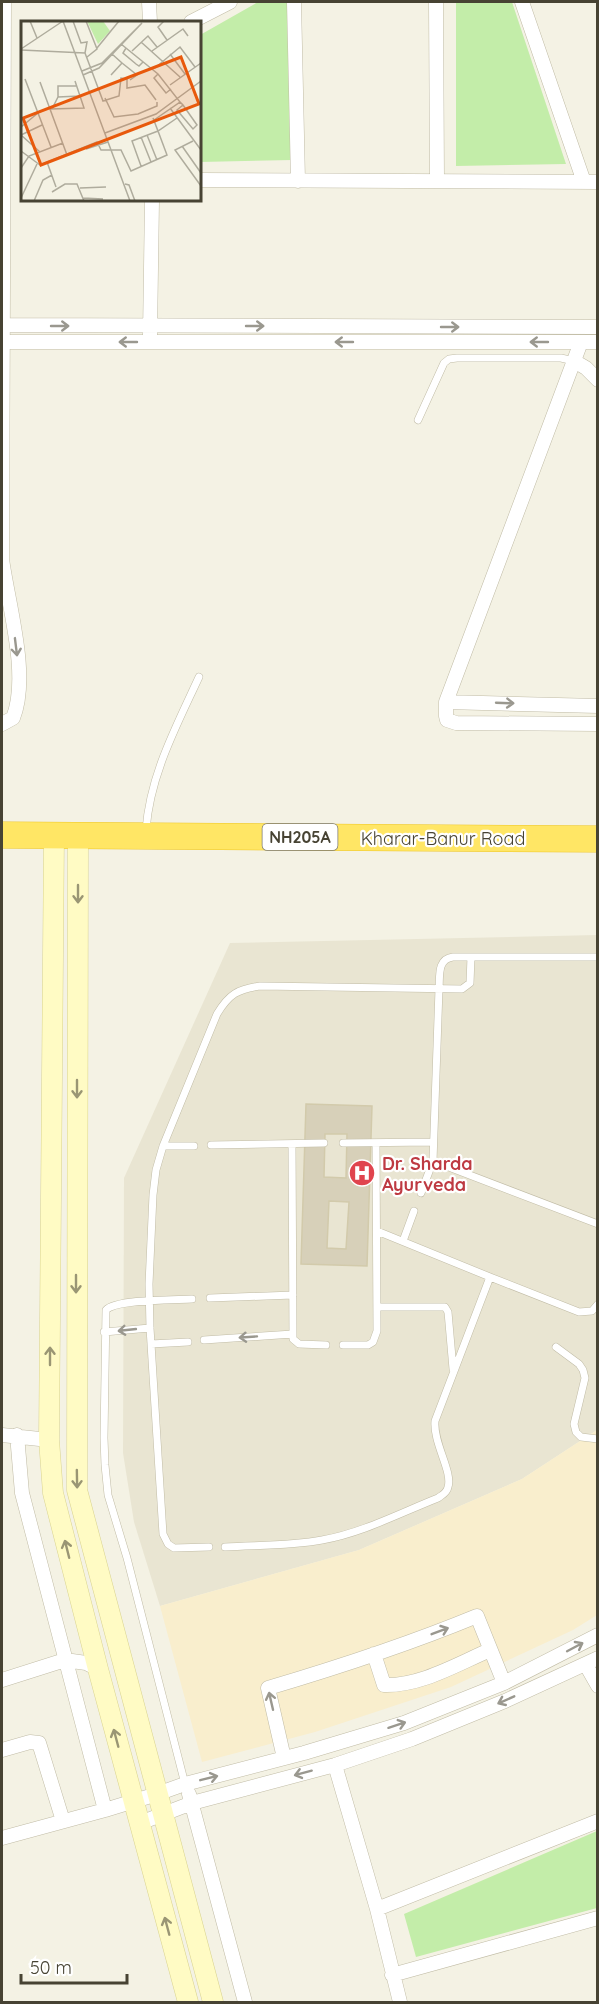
<svg xmlns="http://www.w3.org/2000/svg" width="599" height="2004" viewBox="0 0 599 2004" font-family="Quicksand,sans-serif">
	<style>
		.residential { fill: #e9e5d2 }
		.commercial { fill: #f9eecd }
		.green { fill: #c3eda9 }
		.building { fill: #d7d0b9; stroke: #d2caab; stroke-width: 1.5; fill-rule: evenodd }
		.lines { fill: none; stroke-linecap: round; stroke-linejoin: round }
		.lane-casing { stroke: #c1bca6; stroke-width: 8 }
		.street-casing { stroke: #c1bca6; stroke-width: 15 }
		.secondary-casing { stroke: #d9d38f; stroke-width: 21 }
		.highway-casing { stroke: #eec625; stroke-width: 27 }
		.lane { stroke: #fff; stroke-width: 7 }
		.street { stroke: #fff; stroke-width: 14 }
		.secondary { stroke: #fffbc4; stroke-width: 20 }
		.highway { stroke: #ffe665; stroke-width: 26 }
		.oneway { stroke: #9a988f }
		.oneway2 { stroke: #9a9674 }
		.labels { text-anchor: middle; dominant-baseline: central; stroke-width: 4.5; stroke-linejoin: round; paint-order: stroke }
		.shield { fill: #fff; stroke: #7e7b70; stroke-width: 1.5 }
		.shield-label { font-size: 16px; font-weight: bold; fill: #474333 }
		.street-label { font-size: 18px; fill: #474333; stroke: #fff }
		.health-label { font-size: 18px; font-weight: bold; fill: #be3a42; stroke: #fff; text-anchor: start }
		.inset-road { fill: none; stroke: #afac9d; stroke-width: 1.5 }
		.view { fill: #e8590c; fill-opacity: 0.15; stroke: #e8590c; stroke-width: 3 }
		.inset-edge { fill: none; stroke: #474333; stroke-width: 3 }
	</style>
	<rect width="100%" height="100%" fill="#f4f2e4"/>
	<path class="residential" d="M597,935V1430L522,1479L359,1550L160,1606L134,1522L123,1453L124,1178L230,943Z"/>
	<path class="commercial" d="M597,1430V1615L573,1630L451,1687L315,1732L202,1762L160,1606L359,1550L522,1479Z"/>
	<path class="green" d="M258,2H289L292,160L200,162V35Z
		M456,2H512L566,164L456,166Z
		M597,1831V1908L416,1957L404,1914Z"/>
	<path class="building" d="M306,1104L372,1106L367,1266L301,1264ZM325,1134H347L346,1178L324,1177ZM329,1201L349,1202L346,1249L327,1248Z"/>
	<g class="lines">
		<defs>
			<path id="lane" d="M418,420L444,363L449,359L457,358H561L574,361
				M146,830C150,775 176,727 199,677
				M598,957H453C437,959 440,976 439,989L433,1161L598,1224
				M343,1143L433,1142
				M292,1144L293,1339L299,1344L326,1345
				M211,1145L324,1143
				M163,1146H194
				M421,1193L433,1161
				M377,1231L490,1277
				M403,1241L414,1211
				M210,1298L293,1295
				M377,1307H445L448,1312L453,1369
				M104,1332L150,1328
				M204,1340L293,1334
				M151,1344L188,1342
				M343,1345H368L373,1342L377,1331L376,1143
				M556,1347L579,1364L583,1370L585,1378L574,1424L576,1432L581,1437L598,1439
				M209,1547L174,1548L168,1544L163,1534L150,1328L149,1284L153,1195L156,1170L163,1146L217,1014C229,994 238,989 260,986L462,989L470,983L471,957
				M225,1547C257,1545 290,1546 322,1540C362,1533 400,1513 438,1498C442,1495 447,1493 448,1487C453,1472 433,1443 435,1421L490,1277L579,1312L592,1311L598,1304
				M185,1784L127,1558L108,1495L105,1465L104,1438L106,1310C116,1299 175,1300 192,1299"/>
			<path id="street" d="M149,2L150,22
				M294,2L298,181
				M436,2L437,181
				M522,2L584,182
				M191,22L230,2
				M200,180L598,182
				M2,325L598,327
				M150,335L152,200
				M2,342H598
				M581,342L446,702V716L447,720L456,723L598,724
				M574,361L586,368L598,380
				M446,702L598,706
				M2,724L13,718C30,676 8,604 2,559L4,2
				M2,1435L49,1440
				M17,1435L22,1493L105,1810L157,1794L185,1784L304,1753L404,1723L504,1683L598,1635
				M374,1654L384,1685C421,1686 457,1664 490,1650
				M586,1665L598,1686
				M2,1680L65,1660L86,1663L98,1669
				M2,1750L30,1742L39,1743L63,1821
				M284,1758L268,1688C339,1667 409,1644 477,1616L504,1683
				M335,1765L377,1909L400,2002
				M189,1794L245,2002
				M140,1823L192,1803L335,1765L412,1739L505,1701L598,1658
				M2,1838L105,1810
				M377,1909L598,1821
				M392,1975L598,1918"/>
			<path id="secondary" d="M54,835L49,1440L53,1493L98,1669L188,2002
				M78,835L77,1490L213,2002"/>
			<path id="highway" d="M2,835L598,839"/>
		</defs>
		<use href="#lane" class="lane-casing"/>
		<use href="#street" class="street-casing"/>
		<use href="#secondary" class="secondary-casing"/>
		<use href="#highway" class="highway-casing"/>
		<use href="#lane" class="lane"/>
		<use href="#street" class="street"/>
		<use href="#secondary" class="secondary"/>
		<use href="#highway" class="highway"/>
	</g>
	<defs><path id="oneway-shaft" d="M-6 0H5M1.5-3L5.5 0L1.5 3" fill="none" stroke-width="1.6" stroke-linecap="round" stroke-linejoin="round" transform="scale(1.5)"/></defs>
	<g class="oneway">
		<use href="#oneway-shaft" transform="translate(60 326)"/>
		<use href="#oneway-shaft" transform="translate(255 326)"/>
		<use href="#oneway-shaft" transform="translate(450 327)"/>
		<use href="#oneway-shaft" transform="translate(128 342) rotate(-180)"/>
		<use href="#oneway-shaft" transform="translate(344 342) rotate(180)"/>
		<use href="#oneway-shaft" transform="translate(539 342) rotate(180)"/>
		<use href="#oneway-shaft" transform="translate(16 647) rotate(83)"/>
		<use href="#oneway-shaft" transform="translate(505 703) rotate(2)"/>
		<use href="#oneway-shaft" transform="translate(127 1330) rotate(174)"/>
		<use href="#oneway-shaft" transform="translate(248 1337) rotate(176)"/>
		<use href="#oneway-shaft" transform="translate(440 1631) rotate(-21)"/>
		<use href="#oneway-shaft" transform="translate(575 1647) rotate(-28)"/>
		<use href="#oneway-shaft" transform="translate(506 1700) rotate(156)"/>
		<use href="#oneway-shaft" transform="translate(271 1701) rotate(-103)"/>
		<use href="#oneway-shaft" transform="translate(397 1725) rotate(-18)"/>
		<use href="#oneway-shaft" transform="translate(303 1773) rotate(165)"/>
		<use href="#oneway-shaft" transform="translate(209 1778) rotate(-14)"/>
	</g>
	<g class="oneway2">
		<use href="#oneway-shaft" transform="translate(78 894) rotate(90)"/>
		<use href="#oneway-shaft" transform="translate(77 1089) rotate(90)"/>
		<use href="#oneway-shaft" transform="translate(76 1284) rotate(90)"/>
		<use href="#oneway-shaft" transform="translate(50 1356) rotate(-90)"/>
		<use href="#oneway-shaft" transform="translate(77 1479) rotate(89)"/>
		<use href="#oneway-shaft" transform="translate(67 1549) rotate(-104)"/>
		<use href="#oneway-shaft" transform="translate(116 1738) rotate(-105)"/>
		<use href="#oneway-shaft" transform="translate(167 1926) rotate(-105)"/>
	</g>
	<defs>
		<symbol id="hospital-disc" viewBox="-11 -11 22 22"><circle r="9.5" fill="#e0444e" stroke="#fff"/><path d="M-5-5h3v3.5h4V-5h3V5h-3V1.5h-4V5h-3Z" fill="#fff"/></symbol>
	</defs>
	<g fill-rule="evenodd">
		<use href="#hospital-disc" x="347" y="1158" width="30" height="30"/>
	</g>
	<g class="labels">
		<rect class="shield" x="262.5" y="824" width="75" height="26" rx="4.5"/>
		<g class="shield-label">
			<text x="300" y="837">NH205A</text>
		</g>
		<g class="street-label">
			<text x="443" y="838">Kharar-Banur Road</text>
		</g>
		<g class="health-label">
			<text x="382" y="1163">Dr. Sharda<tspan x="382" dy="21">Ayurveda</tspan></text>
		</g>
	</g>
	<g transform="translate(21 21)">
		<rect width="180" height="180" fill="#f4f2e4"/>
		<path d="M66,0H82L89,10L77,23Z" fill="#c3eda9"/>
		<path class="inset-road" d="M9,0L16,17M42,0L109,180M52,0L60,22L66,21L64,32L82,80L98,75L100,57L106,58V67L124,64L135,79M65,0L76,28L66,36M143,0L137,6L146,19M120,21L159,56M100,23L137,53L159,81L133,99M76,27L98,0M105,27L102,32L115,43L118,45L122,41M0,28L42,0M0,29L64,32M111,30L127,15L136,26M131,30L162,8L167,15M149,33L164,53M101,42L116,54L109,59M134,47L159,26L174,46M61,50L81,42L121,2L78,47L62,54M137,53L133,57L145,72L150,68M90,54L101,42L91,33M4,58L30,126M19,61L46,134M149,64L180,42M37,76V65H55M84,77L93,96L117,93L136,85V81M159,81L162,84L176,104L172,108L156,89L162,84M149,87L180,129M29,88L63,87L54,60M31,88L37,76L59,75M132,97L137,110L156,97M0,106L17,92M84,112L135,93L180,60M0,114L19,131M0,114L21,104M126,114L136,139M120,116L130,141M172,120L154,129L180,165M161,125L180,152M65,128L87,121M0,130L19,144L76,121L80,129H100L110,150L146,134L137,110L111,120L120,145M26,141L35,166M0,147L8,135L42,122M104,163L108,164L114,180M59,167L85,166M31,171L44,163H56L63,180M0,177L16,143M62,177L82,178M13,180L22,159L31,154"/>
		<path class="view" d="M160,36L178,83L20,144L2,97Z"/>
		<rect width="180" height="180" class="inset-edge"/>
	</g>
	<rect width="599" height="2004" fill="none" stroke="#474333" stroke-width="6"/>
	<path d="M21 1974v9h106v-9" fill="none" stroke="#474333" stroke-width="3"/>
	<text x="30" y="1974" font-size="18" fill="#474333" stroke="#ffffff" stroke-width="4.5" paint-order="stroke">50 m</text>
</svg>
